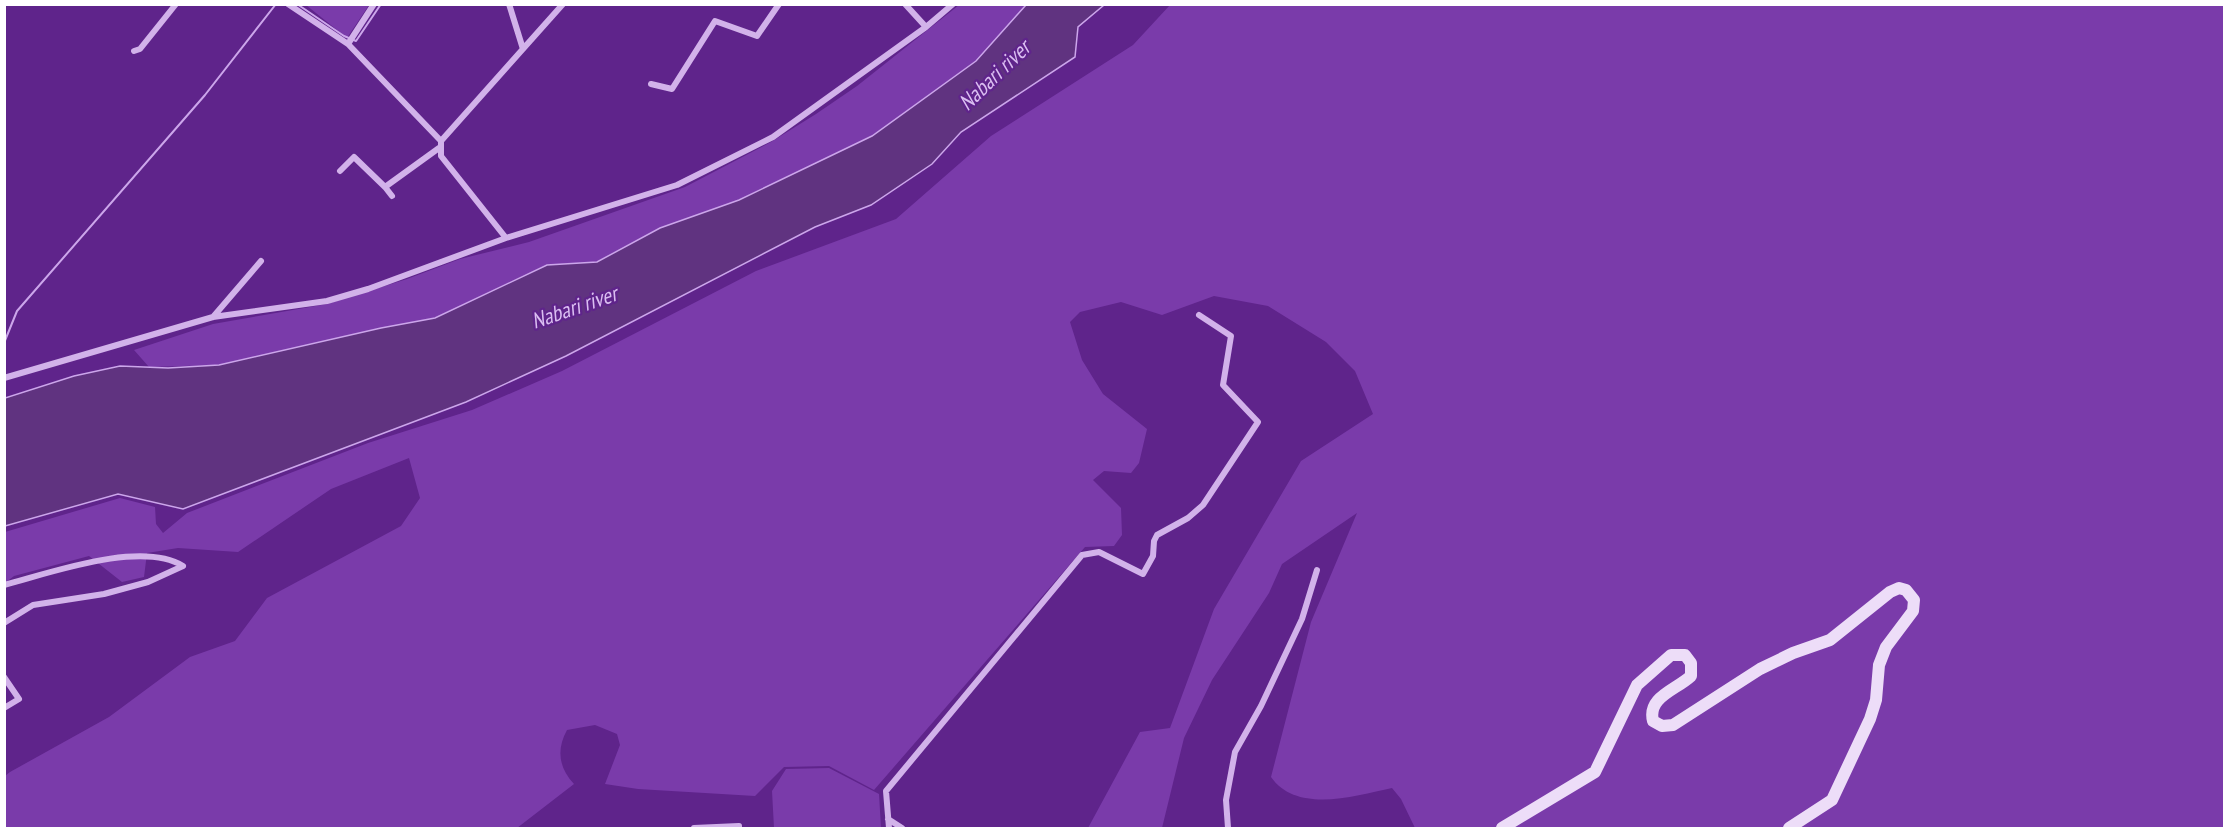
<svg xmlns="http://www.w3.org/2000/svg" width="2229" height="833" viewBox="0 0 2229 833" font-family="'PT Sans Narrow',sans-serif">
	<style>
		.green { fill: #7a3baa }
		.water { fill: #603380; stroke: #cca6eb; stroke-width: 1.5 }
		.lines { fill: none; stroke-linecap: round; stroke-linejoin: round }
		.stream { stroke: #cca6eb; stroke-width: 2 }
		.street { stroke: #d2b2ea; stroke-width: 6 }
		.secondary { stroke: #edddf8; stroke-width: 12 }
		.labels { text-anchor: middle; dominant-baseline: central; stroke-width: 4.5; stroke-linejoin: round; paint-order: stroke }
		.water-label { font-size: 22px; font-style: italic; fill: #dabef1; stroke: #5f248b }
	</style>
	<rect width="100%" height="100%" fill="#5f248b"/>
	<path class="green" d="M306,5H369L347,38Z
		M959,5H1026L976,61L872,136L739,200L660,228L597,262L547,265L435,318L381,328L219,365L149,367L134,350L213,324L327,304L407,279L460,259L529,242L685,187L771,142L816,114L857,86Z
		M1170,5H2224V828H1415L1401,799L1392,788C1355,796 1297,814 1271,777L1311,622L1357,513L1282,564L1269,593L1212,680L1184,738L1162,828H1088L1140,732L1170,728L1214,609L1301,461L1373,414L1355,371L1326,342L1268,306L1214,296L1162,315L1121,302L1080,312L1070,322L1082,360L1103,394L1147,429L1139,463L1131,473L1104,471L1093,480L1121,508L1122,535L1114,546L1085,547L874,790L829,766L784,767L755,796L638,789L605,784L620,745L617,734L595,725L567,730C556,750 559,768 574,784L517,828H5V776L10,772L109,717L190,657L235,641L267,598L401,526L420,498L409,458L331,489L238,552L178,548L147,553L144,577L122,582L89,556L14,576L5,583V532L120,498L155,507L156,524L163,533L187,513L368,443L472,410L562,371L756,271L896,219L991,136L1133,45Z
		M829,768L879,794L881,828H774L772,791L786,769Z"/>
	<path class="water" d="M1026,5H1104L1078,27L1075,57L961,132L932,164L871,205L815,227L566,356L466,402L183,509L118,494L5,526V398L74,376L120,366L168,368L219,365L381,328L435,318L547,265L597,262L660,228L739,200L872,136L976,61Z"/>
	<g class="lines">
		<path class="stream" d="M297,4L344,36L356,41L381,4
			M4,343L17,311L205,95L276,4"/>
		<path class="street" d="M288,4L348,44L441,141
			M509,4L523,49
			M905,4L926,27
			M348,44L374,4
			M134,51L140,49L176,4
			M651,84L672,89L715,21L757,36L779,4
			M340,171L354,157L385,187L439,148
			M385,187L392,196
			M506,238L441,156V141L563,4
			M213,317L261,261
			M4,378L213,317L327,301L368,289L506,238L677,185L773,137L926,27L953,4
			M4,585C50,573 141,540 183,566
			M4,623L33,605L104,594L148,582L183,566
			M4,677L19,699L4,708
			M888,819L902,828
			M694,828L739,826V828
			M889,828L886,791L1082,555L1099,552L1143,574L1153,556L1154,541L1157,535L1188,518L1203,505L1258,422L1223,385L1231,336L1199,315
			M1228,828L1226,800L1235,752L1261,706L1302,619L1317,570"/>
		<path class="secondary" d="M1502,828L1595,772L1637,685L1671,655H1685L1691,663V676C1676,690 1647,697 1653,721L1662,726L1673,725L1760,669L1793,653L1830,640L1890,592L1899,588L1906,590L1914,600L1913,611L1886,647L1879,665L1876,700L1870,719L1832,800L1789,828"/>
	</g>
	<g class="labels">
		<g class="water-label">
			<text transform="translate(994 75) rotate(-44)">Nabari river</text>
			<text transform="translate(574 307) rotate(-19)">Nabari river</text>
		</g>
	</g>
	<rect width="2229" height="833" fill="none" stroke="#ffffff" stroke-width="12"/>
</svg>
